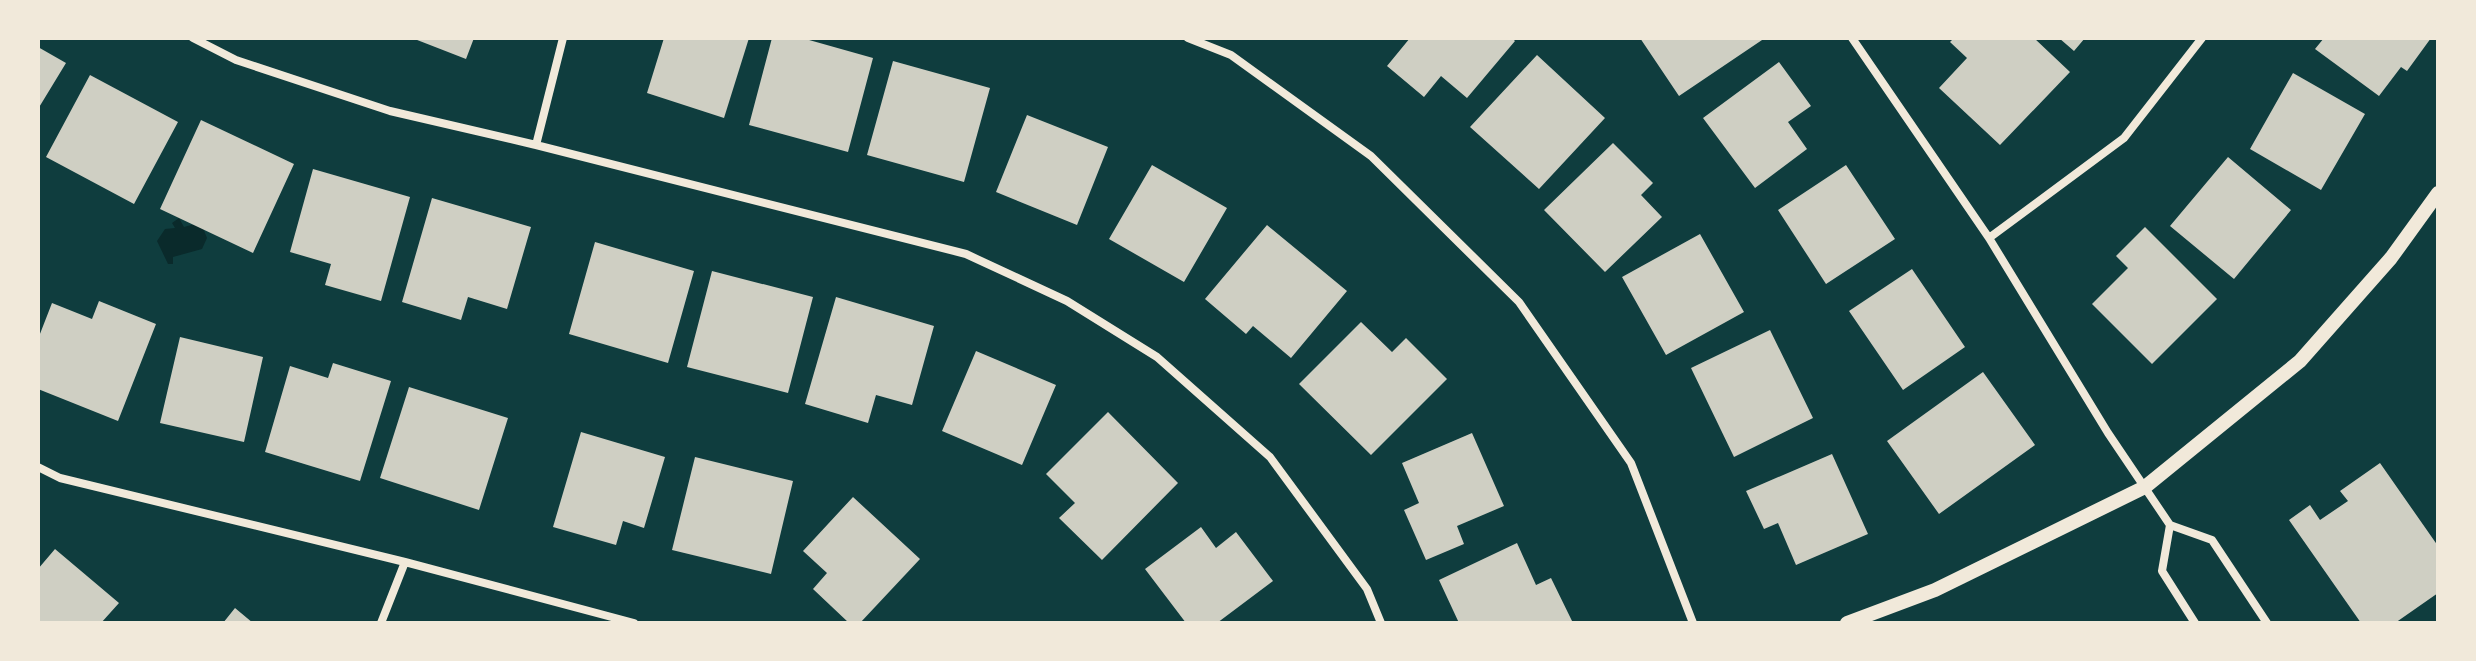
<svg xmlns="http://www.w3.org/2000/svg" width="2476" height="661" viewBox="0 0 2476 661" font-family="Ubuntu,sans-serif">
	<style>
		.water { fill: #0a2a2b }
		.building { fill: #cfcfc3 }
		.lines { fill: none; stroke-linecap: round; stroke-linejoin: round }
		.minor { stroke: #f1e9da; stroke-width: 8 }
		.tertiary { stroke: #f1e9da; stroke-width: 14 }
	</style>
	<rect width="100%" height="100%" fill="#0f3d3e"/>
	<path class="water" d="M179,218L184,227L195,224L203,228L207,238L202,249L173,257V264H168L157,241L165,229L175,228L172,223Z"/>
	<path class="building" d="M412,38H474L466,59Z
		M664,38H749L724,118L647,93Z
		M772,38H802L873,58L848,152L749,125Z
		M1410,38H1512L1515,41L1467,98L1441,76L1424,97L1387,66Z
		M1640,38H1765L1679,96Z
		M1954,38H2034L2070,72L2000,145L1939,88L1967,58L1950,42Z
		M2059,38H2085L2074,51Z
		M2324,38H2431L2407,71L2401,67L2379,96L2315,49Z
		M38,47L66,63L38,109Z
		M1537,55L1605,118L1539,189L1470,127Z
		M893,61L990,88L964,182L867,155Z
		M1779,62L1811,106L1788,122L1807,149L1755,188L1703,118Z
		M2293,73L2365,114L2321,190L2250,149Z
		M90,75L178,122L134,204L46,157Z
		M1027,115L1108,147L1077,225L996,192Z
		M201,120L294,164L253,253L160,209Z
		M1613,143L1653,183L1641,195L1662,217L1605,272L1544,210Z
		M2228,157L2291,210L2234,279L2170,226Z
		M1152,165L1227,208L1184,282L1109,239Z
		M1846,165L1895,239L1826,284L1778,210Z
		M313,169L410,197L381,301L325,285L331,264L290,252Z
		M432,198L531,227L507,309L468,297L461,320L402,302Z
		M1267,225L1347,291L1291,358L1253,326L1246,334L1205,299Z
		M2145,227L2217,299L2152,364L2092,304L2128,268L2116,256Z
		M1700,234L1744,312L1666,355L1622,277Z
		M595,242L694,271L668,363L569,334Z
		M1912,269L1965,347L1903,390L1849,311Z
		M712,271L813,297L788,393L687,367Z
		M836,297L934,326L912,405L876,395L868,423L805,404Z
		M99,301L156,324L118,421L38,389V339L52,303L92,319Z
		M1361,322L1392,352L1406,338L1447,379L1371,455L1299,384Z
		M1770,330L1813,418L1734,457L1691,368Z
		M180,337L263,357L244,442L160,423Z
		M976,351L1056,385L1022,465L942,431Z
		M333,363L391,381L360,481L265,452L290,366L328,378Z
		M1983,372L2035,445L1939,514L1887,441Z
		M409,387L508,418L479,510L380,478Z
		M1108,412L1178,483L1102,560L1059,518L1075,503L1046,474Z
		M581,432L665,457L644,528L623,521L616,545L553,527Z
		M1472,433L1504,506L1457,526L1464,544L1426,560L1404,510L1419,503L1402,463Z
		M1832,454L1868,534L1796,565L1778,523L1764,529L1746,491Z
		M695,457L793,481L771,574L672,550Z
		M2380,463L2438,546V593L2395,623H2361L2289,520L2310,505L2320,520L2348,501L2340,491Z
		M853,497L920,559L860,623H849L813,589L827,573L803,551Z
		M1201,527L1216,548L1236,532L1273,581L1217,623H1186L1145,569Z
		M1517,543L1536,585L1551,578L1573,623H1459L1439,580Z
		M55,549L119,603L101,623H38V569Z
		M235,608L253,623H223Z"/>
	<g class="lines">
		<path class="minor" d="M193,38L236,60L390,111L536,145L966,254L1067,301L1157,357L1270,457L1367,589L1381,623
			M1188,38L1231,55L1371,156L1519,302L1631,463L1693,623
			M1852,38L1989,238L2108,433L2170,525L2212,540L2267,623
			M536,145L563,38
			M1989,238L2124,138L2202,38
			M38,467L60,478L405,562L634,623
			M2170,525L2162,571L2195,623
			M381,623L405,562"/>
		<path class="tertiary" d="M1847,623L1935,590L2145,487L2300,361L2391,258L2438,193"/>
	</g>
	<rect width="2476" height="661" fill="none" stroke="#f1e9da" stroke-width="80"/>
</svg>
